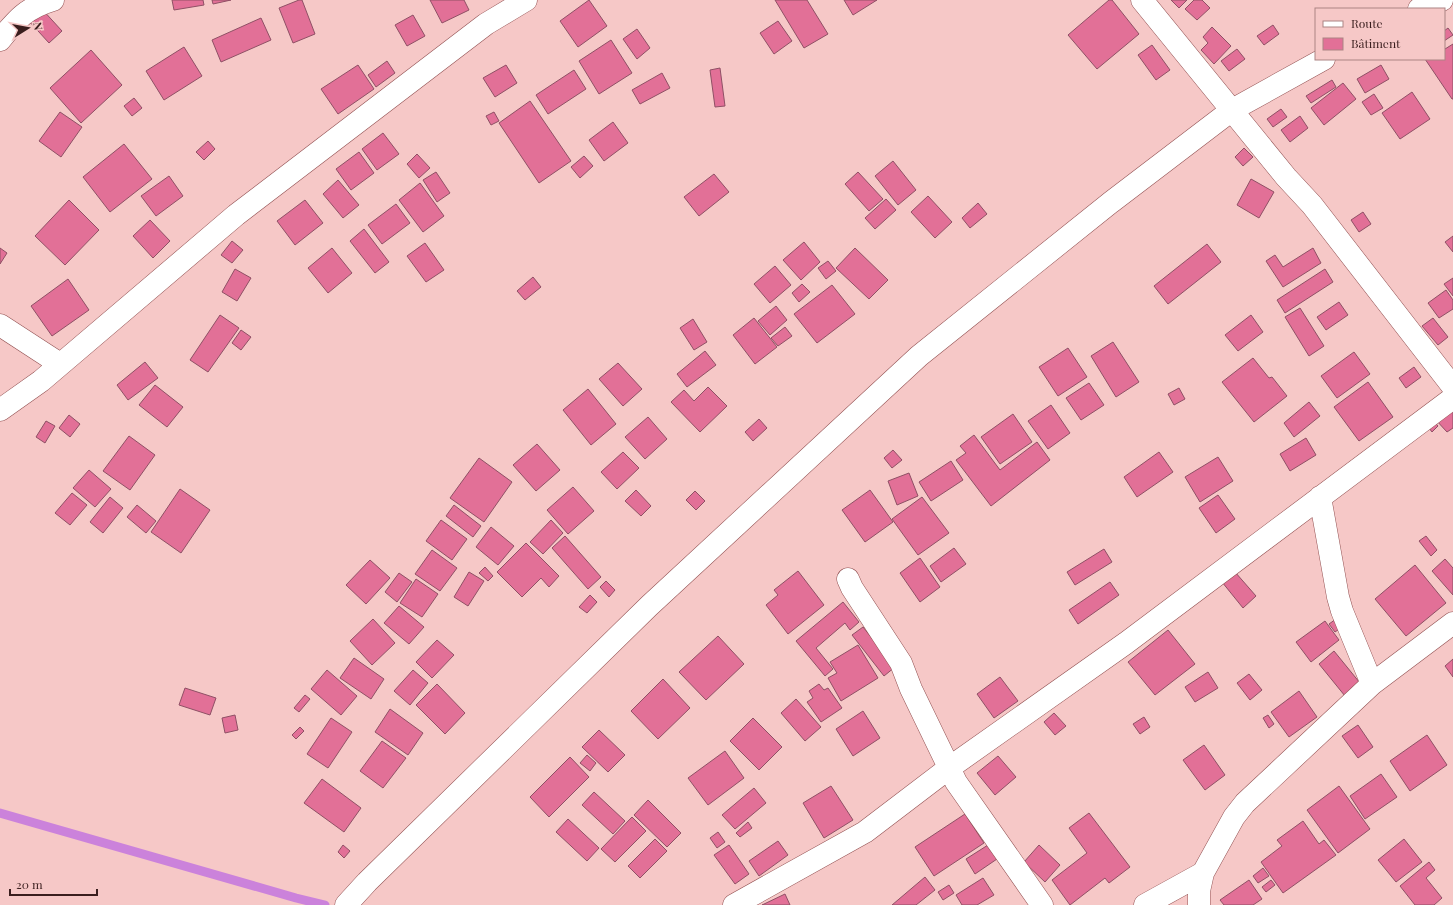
<svg xmlns="http://www.w3.org/2000/svg" width="1453" height="905" viewBox="0 0 1453 905" font-family="'Playfair Display',serif">
	<style>
		.lines { fill: none; stroke-linecap: round; stroke-linejoin: round }
		.stream { stroke: #cb82db; stroke-width: 9 }
		.building { fill: #e27097; stroke: #8f5065 }
		.street-casing { stroke: #925152; stroke-width: 23 }
		.secondary-casing { stroke: #925152; stroke-width: 23 }
		.street { stroke: #fff; stroke-width: 22 }
		.secondary { stroke: #fff; stroke-width: 22 }
	</style>
	<rect width="100%" height="100%" fill="#f6c8c7"/>
	<g class="lines">
		<path class="stream" d="M0,813L296,898L325,905"/>
	</g>
	<path class="building" d="M172,0H203L204,5L174,10Z
		M212,0H231L213,4Z
		M299,0H302L315,34L293,43L279,8Z
		M430,0H464L469,10L442,23Z
		M589,0L607,26L578,47L560,21Z
		M775,0H807L828,34L804,48Z
		M844,0H877L853,15Z
		M1109,0H1112L1139,34L1097,69L1068,35Z
		M1171,0H1187L1179,8Z
		M1194,0H1202L1210,8L1197,20L1185,9Z
		M41,8L62,31L49,43L28,20Z
		M413,15L425,36L407,46L395,25Z
		M261,18L271,40L221,62L212,40Z
		M778,21L792,41L774,54L760,33Z
		M1273,25L1279,34L1264,45L1257,36Z
		M1212,27L1231,46L1214,64L1201,50L1208,43L1203,37Z
		M1448,28L1453,35L1444,41V31Z
		M637,29L650,48L637,59L623,39Z
		M611,40L632,73L599,94L579,61Z
		M1453,44V99H1452L1425,59H1444V47L1445,49Z
		M1152,45L1170,70L1156,80L1138,55Z
		M184,47L202,76L164,100L146,71Z
		M1237,49L1245,59L1229,71L1221,61Z
		M91,50L122,85L81,123L50,88Z
		M387,61L395,73L376,87L368,75Z
		M358,65L374,89L338,114L321,89Z
		M506,65L517,83L495,97L483,78Z
		M1381,65L1389,79L1365,93L1357,79Z
		M720,68L725,106L715,107L710,70Z
		M574,70L586,89L548,114L536,95Z
		M662,73L670,88L640,104L632,90Z
		M1332,80L1336,87L1311,103L1306,96Z
		M1343,83L1356,99L1324,125L1311,108Z
		M1412,92L1430,119L1400,139L1382,113Z
		M1374,94L1383,108L1371,115L1362,102Z
		M134,98L142,108L132,116L124,106Z
		M530,101L571,161L539,183L499,123Z
		M1281,109L1287,117L1273,127L1267,119Z
		M60,112L82,127L61,157L39,141Z
		M494,112L499,121L491,125L486,116Z
		M1300,116L1308,128L1290,142L1281,130Z
		M613,122L628,143L604,161L589,140Z
		M383,133L399,154L377,170L362,149Z
		M208,141L215,149L204,160L196,152Z
		M124,144L152,179L110,212L83,177Z
		M1244,148L1253,157L1243,166L1235,157Z
		M359,152L374,173L351,190L336,169Z
		M417,154L430,168L419,178L407,164Z
		M584,156L593,166L580,178L571,167Z
		M893,161L916,190L898,205L875,176Z
		M436,172L450,193L437,202L423,180Z
		M858,172L883,199L869,211L845,184Z
		M714,174L729,192L699,216L684,197Z
		M169,176L183,196L156,216L141,196Z
		M1251,179L1274,192L1259,218L1237,205Z
		M338,180L359,205L343,218L323,194Z
		M420,183L444,216L423,232L399,200Z
		M928,196L952,222L935,238L911,212Z
		M886,199L896,210L875,229L865,218Z
		M69,200L99,230L65,265L35,236Z
		M305,200L323,223L295,245L277,221Z
		M978,203L987,214L970,228L962,218Z
		M396,204L410,223L382,244L368,225Z
		M1363,212L1371,224L1359,232L1351,220Z
		M150,220L170,241L153,258L133,236Z
		M364,229L389,262L375,273L350,241Z
		M1453,236V252L1445,242Z
		M232,241L243,250L232,263L221,255Z
		M804,242L820,262L801,280L783,260Z
		M425,243L444,270L426,282L407,256Z
		M1207,244L1221,262L1168,304L1154,286Z
		M0,248L7,253L0,264Z
		M332,248L352,273L328,293L308,268Z
		M855,248L888,280L869,299L836,268Z
		M1313,248L1321,263L1283,287L1266,261L1275,255L1283,267Z
		M828,261L836,271L826,279L818,268Z
		M775,266L791,285L770,303L754,284Z
		M235,269L251,278L237,301L222,292Z
		M1325,269L1333,282L1285,313L1277,300Z
		M533,277L541,287L525,300L517,291Z
		M1453,278V296L1444,284Z
		M68,279L89,310L52,336L31,306Z
		M802,284L810,292L799,302L792,293Z
		M832,285L855,314L817,343L794,314Z
		M1446,290L1453,300V309L1439,318L1428,303Z
		M1339,302L1348,315L1326,330L1317,317Z
		M776,306L787,320L770,335L758,321Z
		M1300,308L1324,346L1309,356L1285,317Z
		M220,315L239,328L208,372L190,360Z
		M1251,315L1263,332L1238,351L1225,335Z
		M754,318L777,347L755,364L733,335Z
		M1433,318L1448,337L1438,345L1422,326Z
		M693,319L707,342L694,350L680,328Z
		M785,327L792,336L778,346L771,338Z
		M241,330L251,337L241,350L232,343Z
		M1113,342L1139,382L1116,397L1091,356Z
		M1068,348L1087,377L1058,396L1039,367Z
		M705,351L716,365L687,387L677,374Z
		M1354,352L1370,374L1337,398L1321,376Z
		M1253,358L1269,378L1272,377L1287,396L1254,422L1222,382Z
		M145,362L158,378L128,400L117,385Z
		M618,363L642,389L623,406L599,379Z
		M1414,367L1421,377L1406,388L1399,378Z
		M1368,382L1393,417L1359,441L1334,407Z
		M1089,383L1104,405L1081,420L1066,398Z
		M155,385L183,407L167,427L139,405Z
		M708,387L727,406L700,432L671,402L684,390L694,401Z
		M1179,388L1185,399L1174,405L1168,394Z
		M588,389L616,424L591,445L563,410Z
		M1309,402L1320,416L1294,437L1284,423Z
		M1051,405L1070,433L1048,449L1028,421Z
		M1449,407L1453,412V428L1447,432L1435,419Z
		M1013,414L1032,442L1000,464L981,437Z
		M69,415L80,424L70,437L59,428Z
		M648,417L667,439L645,459L625,437Z
		M759,419L767,428L753,441L745,432Z
		M1432,419L1438,426L1432,432L1426,424Z
		M46,421L55,426L45,443L36,437Z
		M974,435L1000,470L1037,442L1050,460L991,506L956,460L966,453L960,446Z
		M129,436L155,455L130,490L103,471Z
		M1306,438L1316,455L1290,471L1280,454Z
		M537,444L560,470L536,491L513,465Z
		M893,450L902,460L892,468L884,458Z
		M623,452L639,468L617,489L601,472Z
		M1159,452L1173,472L1137,497L1124,477Z
		M1218,457L1233,481L1200,502L1185,477Z
		M479,458L512,482L484,522L450,498Z
		M951,461L963,480L931,501L919,482Z
		M89,470L111,489L95,507L73,488Z
		M909,473L918,496L897,505L888,481Z
		M573,487L594,511L568,534L547,510Z
		M180,489L210,510L181,553L151,532Z
		M636,490L651,506L641,516L625,501Z
		M870,490L893,522L865,542L842,510Z
		M695,491L705,501L696,510L686,500Z
		M72,493L87,505L70,525L55,513Z
		M1218,495L1235,519L1216,533L1199,508Z
		M110,497L123,508L103,533L90,522Z
		M922,497L949,533L918,555L892,519Z
		M137,505L156,521L146,533L127,517Z
		M454,505L481,526L473,537L446,516Z
		M441,520L467,539L452,560L426,541Z
		M551,520L563,533L543,554L530,542Z
		M491,527L514,546L498,565L476,547Z
		M565,536L601,577L588,589L552,548Z
		M1426,536L1437,550L1431,556L1419,541Z
		M526,543L559,576L549,587L541,578L522,597L497,572Z
		M954,548L966,564L941,582L930,566Z
		M1104,549L1112,562L1075,585L1067,572Z
		M432,550L457,568L440,591L415,574Z
		M920,558L940,587L920,602L900,573Z
		M1445,559L1453,568V595L1432,571Z
		M370,560L390,578L366,604L346,585Z
		M1415,565L1446,603L1406,636L1375,599Z
		M485,567L493,576L488,581L479,573Z
		M798,571L824,605L788,634L766,605L778,595L774,590Z
		M469,572L484,581L468,606L454,597Z
		M1235,572L1256,596L1243,608L1222,582Z
		M399,573L412,582L397,602L385,592Z
		M416,579L438,594L422,617L400,603Z
		M606,581L615,590L609,597L600,587Z
		M1110,582L1119,595L1078,624L1069,610Z
		M590,595L597,602L587,613L579,607Z
		M843,602L859,622L850,630L845,623L816,648L833,669L825,676L796,641Z
		M399,606L424,627L409,644L384,623Z
		M373,619L395,643L372,665L350,641Z
		M1336,619L1342,627L1335,632L1329,624Z
		M1325,621L1339,640L1311,662L1296,642Z
		M863,627L895,667L884,676L852,635Z
		M1168,630L1195,664L1155,695L1128,662Z
		M718,636L744,664L706,700L679,672Z
		M437,640L454,655L432,678L416,662Z
		M858,645L878,678L841,701L828,678L837,673L830,662Z
		M1334,651L1360,683L1345,696L1319,664Z
		M354,658L384,679L371,699L340,678Z
		M1453,659V677L1445,666Z
		M327,670L357,696L341,715L311,689Z
		M413,670L428,683L410,705L394,691Z
		M1208,672L1218,688L1195,702L1185,687Z
		M1249,674L1262,690L1250,700L1237,683Z
		M1000,677L1018,701L994,718L977,694Z
		M663,679L690,708L658,739L631,711Z
		M437,684L465,713L445,734L416,705Z
		M819,684L824,690L828,688L842,708L821,722L807,702L813,698L809,691Z
		M185,688L216,698L210,715L179,705Z
		M1299,691L1317,717L1289,737L1271,712Z
		M305,695L310,699L299,712L294,708Z
		M796,699L821,727L805,741L781,713Z
		M390,709L423,733L408,755L375,732Z
		M863,711L880,738L853,756L836,729Z
		M1054,713L1066,726L1055,735L1044,722Z
		M235,715L238,730L225,733L222,718Z
		M1268,715L1274,724L1269,728L1263,718Z
		M1144,717L1150,727L1140,734L1133,724Z
		M331,718L352,732L328,768L307,754Z
		M753,718L782,747L759,770L730,741Z
		M1358,725L1373,747L1358,758L1342,736Z
		M300,727L304,731L296,739L292,735Z
		M599,730L625,755L608,772L582,747Z
		M1427,735L1447,765L1410,791L1390,761Z
		M382,741L406,758L383,788L360,771Z
		M1204,745L1225,775L1205,790L1183,760Z
		M725,751L744,778L708,805L688,778Z
		M587,755L596,763L590,771L580,763Z
		M998,756L1016,777L995,795L977,773Z
		M570,757L589,777L549,817L530,797Z
		M1381,774L1397,797L1365,819L1350,796Z
		M322,779L361,808L344,832L304,803Z
		M831,786L853,820L824,838L803,803Z
		M1339,786L1370,829L1338,853L1307,810Z
		M754,788L766,803L735,829L722,815Z
		M594,792L625,821L613,834L582,805Z
		M648,800L681,833L667,847L634,815Z
		M1089,813L1130,867L1109,883L1105,878L1070,905L1052,880L1087,853L1069,828Z
		M965,814L984,843L934,876L915,847Z
		M632,817L646,831L615,862L601,849Z
		M568,819L599,848L587,861L556,832Z
		M1303,821L1319,844L1324,840L1336,855L1283,893L1261,862L1282,846L1277,840Z
		M748,822L752,828L740,837L736,833Z
		M718,832L725,842L717,848L710,838Z
		M655,839L667,851L640,878L628,866Z
		M1404,839L1422,862L1396,882L1378,860Z
		M778,841L788,855L759,876L749,861Z
		M343,845L350,851L344,858L338,852Z
		M729,845L749,874L735,884L714,855Z
		M988,845L997,859L975,874L966,859Z
		M1039,845L1060,865L1045,882L1024,862Z
		M1429,862L1435,870L1426,878L1442,898L1434,905H1415L1400,886Z
		M1263,868L1269,876L1258,883L1253,876Z
		M925,877L935,890L916,905H892Z
		M983,878L994,895L977,905H962L956,895Z
		M1249,880L1262,899L1253,905H1224L1220,900Z
		M1271,880L1275,885L1266,892L1262,887Z
		M949,885L954,893L943,900L938,892Z
		M785,894L790,905H762Z"/>
	<g class="lines">
		<defs>
			<path id="street" d="M1142,0L1286,177L1312,205L1453,387
				M0,40C17,19 26,8 53,0
				M0,325L60,364
				M0,410L41,381L236,215L486,24L526,0
				M1320,497L1338,597L1342,611L1372,684
				M848,579L852,588L901,663L911,689L956,782L1042,905
				M734,905L865,832L949,768L1126,643L1453,398
				M1145,905L1203,873
				M1199,905V891L1203,873L1234,817L1245,803L1372,684L1453,623"/>
			<path id="secondary" d="M1419,9L1442,0
				M346,905L367,882L649,606L919,356L1110,203L1232,110L1324,59"/>
		</defs>
		<use href="#street" class="street-casing"/>
		<use href="#secondary" class="secondary-casing"/>
		<use href="#street" class="street"/>
		<use href="#secondary" class="secondary"/>
	</g>
	<rect x="1315" y="8" width="130" height="52" fill="#f6c8c7" stroke="#ab8483"/>
	<rect x="1323" y="21" width="20" height="6" fill="#ffffff" stroke="#ab8483"/>
	<text x="1351" y="28" font-size="12" fill="#3a1e1e">Route</text>
	<rect x="1323" y="38" width="20" height="12" fill="#e27097" stroke="#ab8483"/>
	<text x="1351" y="48" font-size="12" fill="#3a1e1e">Bâtiment</text>
	<g transform="translate(28 28) rotate(79)" stroke="#f6c8c7" stroke-width="3" paint-order="stroke">
	<path d="M0-3L7 15L0 10L-7 15Z" fill="#3a1e1e"/>
	<text y="-6" font-size="11" font-weight="bold" text-anchor="middle" fill="#3a1e1e">N</text>
	</g>
	<path d="M10 889v6h87v-6" fill="none" stroke="#3a1e1e" stroke-width="2"/>
	<text x="16" y="889" font-size="12" fill="#3a1e1e" stroke="#f6c8c7" stroke-width="3" paint-order="stroke">20 m</text>
</svg>
